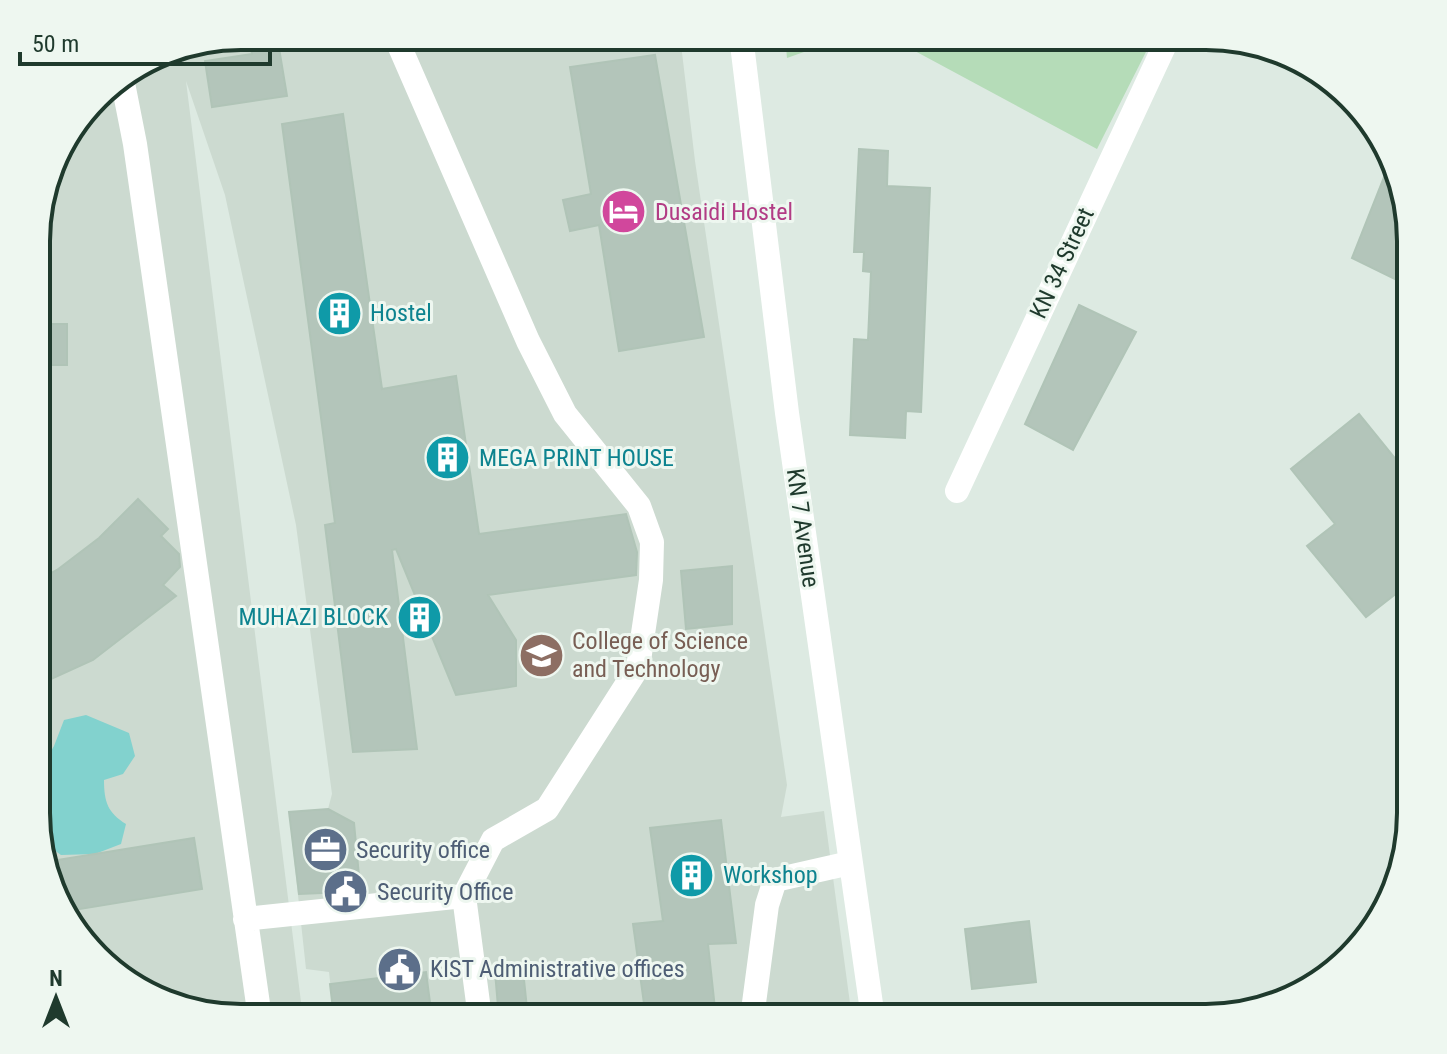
<svg xmlns="http://www.w3.org/2000/svg" width="1447" height="1054" viewBox="0 0 1447 1054" font-family="'Roboto Condensed',sans-serif">
	<style>
		.built { fill: #ccdad0 }
		.green { fill: #b5dcb8 }
		.water { fill: #82d2ce }
		.building { fill: #b3c5ba; stroke: #b0c4b7; stroke-width: 2 }
		.lines { fill: none; stroke-linecap: round; stroke-linejoin: round }
		.minor { stroke: #fff; stroke-width: 24 }
		.labels { text-anchor: middle; dominant-baseline: central; stroke-width: 6; stroke-linejoin: round; paint-order: stroke }
		.hotel-label { font-size: 24px; fill: #b23c85; stroke: #eef7f0; text-anchor: start }
		.street-label { font-size: 24px; fill: #1f3a2d; stroke: #eef7f0 }
		.culture-label { font-size: 24px; fill: #0d838f; stroke: #eef7f0; text-anchor: start }
		.education-label { font-size: 24px; fill: #785e54; stroke: #eef7f0; text-anchor: start }
		.service-label { font-size: 24px; fill: #4e5e75; stroke: #eef7f0; text-anchor: start }
		.rim { fill: none; stroke: #1f3a2d; stroke-width: 4 }
	</style>
	<rect width="100%" height="100%" fill="#ddeae2"/>
	<path class="built" d="M241,36H680L695,161L787,785L781,817L824,811L852,1018H334L329,972L306,969L289,812L328,809L332,794L296,525L225,195L186,81L303,1018H228L116,975L63,915L38,839V214L63,139L106,87L175,47Z"/>
	<path class="green" d="M785,36H849L787,58Z
		M887,36H1154L1097,149Z"/>
	<path class="water" d="M86,715L129,733L135,756L123,774L104,780C104,802 108,813 126,824L121,844L95,854L61,855L38,838V773L54,746L64,720Z"/>
	<path class="building" d="M249,36H277L287,96L212,107L205,61L252,54Z
		M655,55L704,337L619,351L599,225L570,231L563,200L591,194L570,67Z
		M343,114L382,389L456,376L479,534L626,514L637,552L636,575L488,595L516,640V686L456,695L396,549L392,550L417,749L353,752L325,525L335,523L282,124Z
		M859,149L888,151L887,186L930,188L921,412L906,411L905,438L850,435L854,339L868,340L871,272L863,271L864,252H854Z
		M1392,157L1411,228V287L1352,258Z
		M1079,305L1136,332L1073,450L1025,424Z
		M38,324H67V365H38Z
		M1359,414L1411,478V582L1366,617L1307,546L1335,524L1291,469Z
		M138,499L168,529L161,536L179,554L180,567L163,585L176,596L93,660L38,685V580L57,570L99,538Z
		M732,566V624L686,629L681,571Z
		M328,809L354,823L359,876L346,892L299,894L289,812Z
		M721,820L736,943L708,944L716,1018H646L633,924L663,921L650,828Z
		M194,838L202,889L62,912L45,862Z
		M1029,921L1036,982L972,989L965,929Z
		M523,970L528,1018H499L495,972Z
		M426,972L432,1018H334L330,984Z"/>
	<g class="lines">
		<path class="minor" d="M395,36L528,341L565,414L639,506L652,542L651,580L638,667L547,809L493,840L464,896L480,1018
			M741,36L787,413L873,1018
			M122,78L135,144L260,1018
			M957,491L1169,36
			M245,919L464,896
			M752,1018L767,905L775,880L850,863"/>
	</g>
	<defs>
		<symbol id="hotel-disc" viewBox="-11 -11 22 22"><circle r="9.5" fill="#d1479c" stroke="#eef7f0"/><path d="M-6-4.5h1.5V1H6V5H4.5V3h-9V5H-6ZM-4 0a1.8 1.8 0 1 1 3.6 0ZM.5 0V-2.5h3Q6-2.5 6 0Z" fill="#fff"/></symbol>
		<symbol id="building-disc" viewBox="-11 -11 22 22"><circle r="9.5" fill="#0f9aa8" stroke="#eef7f0"/><path d="M-4-6H4V6H1V3H-1V6H-4ZM-2.5-4.3h1.7v1.8h-1.7ZM.8-4.3h1.7v1.8H.8ZM-2.5-1h1.7V.8h-1.7ZM.8-1h1.7V.8H.8Z" fill="#fff"/></symbol>
		<symbol id="university-disc" viewBox="-11 -11 22 22"><circle r="9.5" fill="#8d6e63" stroke="#eef7f0"/><path d="M0-5L7-2L0 1L-7-2ZM-4 1L0 2.5L4 1V4Q0 6-4 4Z" fill="#fff"/></symbol>
		<symbol id="office-disc" viewBox="-11 -11 22 22"><circle r="9.5" fill="#5c6f8a" stroke="#eef7f0"/><path d="M-6-3h4V-5.5h4V-3h4V5H-6ZM-1-4.5V-3h2v-1.5ZM-6 0V1H6V0Z" fill="#fff"/></symbol>
		<symbol id="civic-disc" viewBox="-11 -11 22 22"><circle r="9.5" fill="#5c6f8a" stroke="#eef7f0"/><path d="M-.6-6.5H3V-4.5H.6V-3L4-1V1h2V6H-6V1h2V-1L-.6-3ZM-1.2 2.5V6h2.4V2.5Z" fill="#fff"/></symbol>
	</defs>
	<g fill-rule="evenodd">
		<use href="#hotel-disc" x="598" y="186" width="51" height="51"/>
		<use href="#building-disc" x="314" y="288" width="51" height="51"/>
		<use href="#building-disc" x="422" y="432" width="51" height="51"/>
		<use href="#building-disc" x="394" y="592" width="51" height="51"/>
		<use href="#university-disc" x="516" y="630" width="51" height="51"/>
		<use href="#office-disc" x="300" y="824" width="51" height="51"/>
		<use href="#building-disc" x="666" y="850" width="51" height="51"/>
		<use href="#civic-disc" x="320" y="866" width="51" height="51"/>
		<use href="#civic-disc" x="374" y="944" width="51" height="51"/>
	</g>
	<g class="labels">
		<g class="hotel-label">
			<text x="655" y="212">Dusaidi Hostel</text>
		</g>
		<g class="street-label">
			<text transform="translate(1062 263) rotate(-65)">KN 34 Street</text>
			<text transform="translate(803 528) rotate(82)">KN 7 Avenue</text>
		</g>
		<g class="culture-label">
			<text x="370" y="313">Hostel</text>
			<text x="479" y="458">MEGA PRINT HOUSE</text>
			<text x="388" y="617" text-anchor="end">MUHAZI BLOCK</text>
			<text x="723" y="875">Workshop</text>
		</g>
		<g class="education-label">
			<text x="572" y="641">College of Science<tspan x="572" dy="28">and Technology</tspan></text>
		</g>
		<g class="service-label">
			<text x="356" y="850">Security office</text>
			<text x="377" y="892">Security Office</text>
			<text x="430" y="969">KIST Administrative offices</text>
		</g>
	</g>
	<path d="M0 0H1447V1054H0ZM241 50H1206A191 191 0 0 1 1397 241V813A191 191 0 0 1 1206 1004H241A191 191 0 0 1 50 813V241A191 191 0 0 1 241 50Z" fill="#eef7f0" fill-rule="evenodd"/>
	<path class="rim" d="M241 50H1206A191 191 0 0 1 1397 241V813A191 191 0 0 1 1206 1004H241A191 191 0 0 1 50 813V241A191 191 0 0 1 241 50Z"/>
	<g transform="translate(56 998)" stroke="#eef7f0" stroke-width="6" paint-order="stroke">
	<path d="M0-6L14 30L0 20L-14 30Z" fill="#1f3a2d"/>
	<text y="-12" font-size="22" font-weight="bold" text-anchor="middle" fill="#1f3a2d">N</text>
	</g>
	<path d="M20 52v12h250v-12" fill="none" stroke="#1f3a2d" stroke-width="4"/>
	<text x="32" y="52" font-size="24" fill="#1f3a2d" stroke="#eef7f0" stroke-width="6" paint-order="stroke">50 m</text>
</svg>
